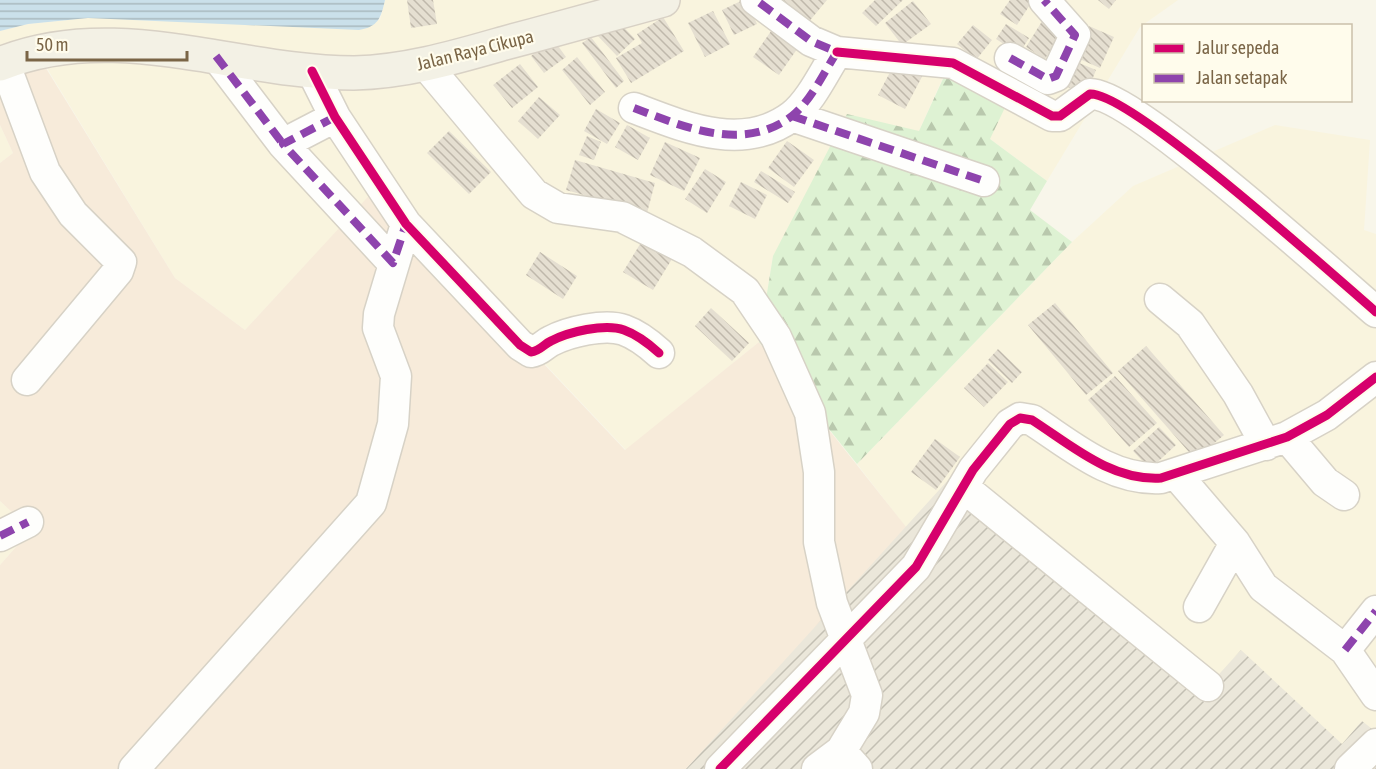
<svg xmlns="http://www.w3.org/2000/svg" width="1376" height="769" viewBox="0 0 1376 769" font-family="'Asap Condensed',sans-serif">
	<style>
		.residential { fill: #f9f4de }
		.commercial { fill: #f7ebda }
		.industrial { fill: url(#industrial-furrows) }
		.forest { fill: url(#forest-firs) }
		.water { fill: url(#water-rules) }
		.building { fill: url(#building-back-hatch) }
		.lines { fill: none; stroke-linecap: round; stroke-linejoin: round }
		.minor-casing { stroke: #d7d2c6; stroke-width: 33 }
		.major-casing { stroke: #d8d1c5; stroke-width: 36 }
		.minor { stroke: #fefefc; stroke-width: 30 }
		.major { stroke: #f3f1e5; stroke-width: 33 }
		.quiet { stroke: #8e44ad; stroke-width: 8; stroke-dasharray: 15 8; stroke-linecap: butt }
		.cycleway-casing { stroke: #fffcec; stroke-width: 13 }
		.cycleway { stroke: #d6006c; stroke-width: 9 }
		.labels { text-anchor: middle; dominant-baseline: central; stroke-width: 4.5; stroke-linejoin: round; paint-order: stroke }
		.street-label { font-size: 18px; fill: #7a6546; stroke: #fffcec }
	</style>
	<defs>
		<pattern id="industrial-furrows" width="10" height="10" patternUnits="userSpaceOnUse" patternTransform="scale(1.5)"><rect width="10" height="10" fill="#ebe7da"/><path d="M-1 1l2-2M0 10L10 0M9 11l2-2" fill="none" stroke="#c3bfb3"/></pattern>
		<pattern id="forest-firs" width="22" height="20" patternUnits="userSpaceOnUse" patternTransform="scale(1.5)"><rect width="22" height="20" fill="#def2d3"/><path d="M5 1l3.5 6h-7zM16 11l3.5 6h-7z" fill="#b9c8ad"/></pattern>
		<pattern id="water-rules" width="6" height="5" patternUnits="userSpaceOnUse" patternTransform="scale(1.5)"><rect width="6" height="5" fill="#cae0ea"/><path d="M0 2.5h6" fill="none" stroke="#a9b9bf"/></pattern>
		<pattern id="building-back-hatch" width="6" height="6" patternUnits="userSpaceOnUse" patternTransform="scale(1.5)"><rect width="6" height="6" fill="#e5dfd1"/><path d="M-1 5l2 2M0 0l6 6M5-1l2 2" fill="none" stroke="#bfb8ab"/></pattern>
	</defs>
	<rect width="100%" height="100%" fill="#f8f6ea"/>
	<path class="residential" d="M385,0H1178L1140,27L1047,181L990,139L946,71L919,131L773,256L759,342L626,450L378,187L245,330L175,278L45,65L0,83V31L28,24L88,18L380,20Z
		M0,125L13,153L0,163Z
		M1275,125L1370,140L1364,230L1376,234V769H1093L857,464L1072,242L1133,186Z
		M0,501L31,530L0,565Z"/>
	<path class="commercial" d="M44,65L175,278L245,330L377,187L625,450L759,342L907,528L686,769H0V565L31,530L0,501V163L13,153L0,125V83Z"/>
	<path class="industrial" d="M959,468L1211,683L1241,650L1342,744L1362,721L1376,732V769H686Z"/>
	<path class="forest" d="M947,70L1010,97L990,139L1047,181L1030,210L1072,242L857,464L759,342L773,256L847,114L919,131Z"/>
	<path class="water" d="M0,0H385C381,18 378,27 359,30L88,18L28,24L0,31Z"/>
	<path class="building" d="M407,0H433L437,24L411,28Z
		M743,0H746L757,24L734,35L722,10Z
		M779,0H827L807,24Z
		M875,0H903L876,26L862,13Z
		M1010,0H1033L1017,25L1000,14Z
		M1098,0H1116L1109,9Z
		M913,1L931,24L902,45L885,23Z
		M713,11L730,44L705,57L688,23Z
		M614,17L635,39L617,56L596,34Z
		M663,17L684,51L631,83L616,58L642,43L637,34Z
		M1044,18L1063,29L1045,59L1026,47Z
		M776,24L802,42L779,75L753,57Z
		M1006,24L1029,38L1019,54L996,39Z
		M973,25L992,40L976,60L957,44Z
		M1089,26L1114,37L1100,68L1075,57Z
		M591,37L624,81L616,88L582,43Z
		M553,39L566,57L544,73L531,56Z
		M577,57L605,92L590,105L562,70Z
		M897,59L924,73L905,109L878,95Z
		M1072,60L1096,70L1086,95L1061,84Z
		M520,64L538,87L512,108L493,85Z
		M539,97L560,115L538,139L518,121Z
		M596,109L620,123L607,144L584,131Z
		M627,125L650,138L638,160L615,147Z
		M449,131L491,172L469,194L427,153Z
		M587,136L601,142L594,160L579,155Z
		M787,141L814,160L794,187L768,168Z
		M665,142L700,158L684,191L650,175Z
		M575,160L655,183L647,213L566,190Z
		M705,169L726,182L707,213L685,199Z
		M761,171L795,192L788,203L754,182Z
		M741,182L767,195L755,219L729,206Z
		M645,236L675,254L653,290L623,272Z
		M540,252L577,276L563,299L526,275Z
		M1055,303L1113,373L1086,395L1028,325Z
		M711,308L749,343L732,361L695,326Z
		M1146,346L1224,435L1195,459L1118,371Z
		M998,349L1022,372L1012,383L988,360Z
		M988,363L1008,382L984,407L964,388Z
		M1115,376L1157,423L1129,447L1088,400Z
		M1159,427L1176,445L1150,469L1133,451Z
		M935,439L960,457L936,490L911,472Z"/>
	<g class="lines">
		<defs>
			<path id="minor" d="M837,52L953,63L1052,116H1060L1090,94C1131,92 1333,275 1376,312
				M216,56L283,144
				M1010,58L1048,79L1056,76L1075,35L1044,0
				M4,62L45,172L73,214L121,262L118,271L27,380
				M426,65L534,194L558,208L622,217L692,252L745,291L776,337L810,413L819,472V542L832,603L867,695L864,713L841,751L817,769
				M312,71L335,117L406,224L520,345L531,352C540,351 544,344 551,341C568,332 605,323 624,330C638,335 648,343 659,353
				M634,108C684,127 743,153 792,116C811,101 824,72 837,52L811,41L756,0
				M792,116L984,181
				M335,117L283,144L393,263
				M1160,299L1190,324L1238,394L1266,445
				M1287,437L1325,482L1344,495
				M1176,474L1235,543L1263,587L1345,650L1376,695
				M963,487L1208,686
				M0,536L28,522
				M1199,607L1235,543
				M1345,650L1376,611
				M841,751L857,769
				M134,769L371,503L393,424L396,376L378,328L379,314L406,224
				M720,769L916,567L973,470L1010,424L1020,418L1032,420C1071,445 1111,481 1161,478L1287,437L1327,415L1376,377
				M1350,769L1376,744"/>
			<path id="major" d="M0,64C116,17 236,73 354,73C406,72 456,57 505,43C558,29 611,14 663,0"/>
		</defs>
		<use href="#minor" class="minor-casing"/>
		<use href="#major" class="major-casing"/>
		<use href="#minor" class="minor"/>
		<use href="#major" class="major"/>
		<path class="quiet" d="M216,56L283,144
			M1010,58L1048,79L1056,76L1075,35L1044,0
			M634,108C684,127 743,153 792,116C811,101 824,72 837,52L811,41L756,0
			M792,116L984,181
			M335,117L283,144L393,263L406,224
			M0,536L28,522
			M1345,650L1376,611"/>
		<defs>
			<path id="cycleway" d="M837,52L953,63L1052,116H1060L1090,94C1131,92 1333,275 1376,312
				M312,71L335,117L406,224L520,345L531,352C540,351 544,344 551,341C568,332 605,323 624,330C638,335 648,343 659,353
				M720,769L916,567L973,470L1010,424L1020,418L1032,420C1071,445 1111,481 1161,478L1287,437L1327,415L1376,377"/>
		</defs>
		<use href="#cycleway" class="cycleway-casing"/>
		<use href="#cycleway" class="cycleway"/>
	</g>
	<g class="labels">
		<g class="street-label">
			<text transform="translate(475 50) rotate(-14)">Jalan Raya Cikupa</text>
		</g>
	</g>
	<rect x="1142" y="24" width="210" height="78" fill="#fffcec" stroke="#cac0aa" stroke-width="1.5"/>
	<rect x="1154" y="44" width="30" height="9" fill="#d6006c" stroke="#cac0aa" stroke-width="1.5"/>
	<text x="1196" y="54" font-size="18" fill="#7a6546">Jalur sepeda</text>
	<rect x="1154" y="74" width="30" height="9" fill="#8e44ad" stroke="#cac0aa" stroke-width="1.5"/>
	<text x="1196" y="84" font-size="18" fill="#7a6546">Jalan setapak</text>
	<path d="M27 51v9h160v-9" fill="none" stroke="#7a6546" stroke-width="3"/>
	<text x="36" y="51" font-size="18" fill="#7a6546" stroke="#fffcec" stroke-width="4.5" paint-order="stroke">50 m</text>
</svg>
